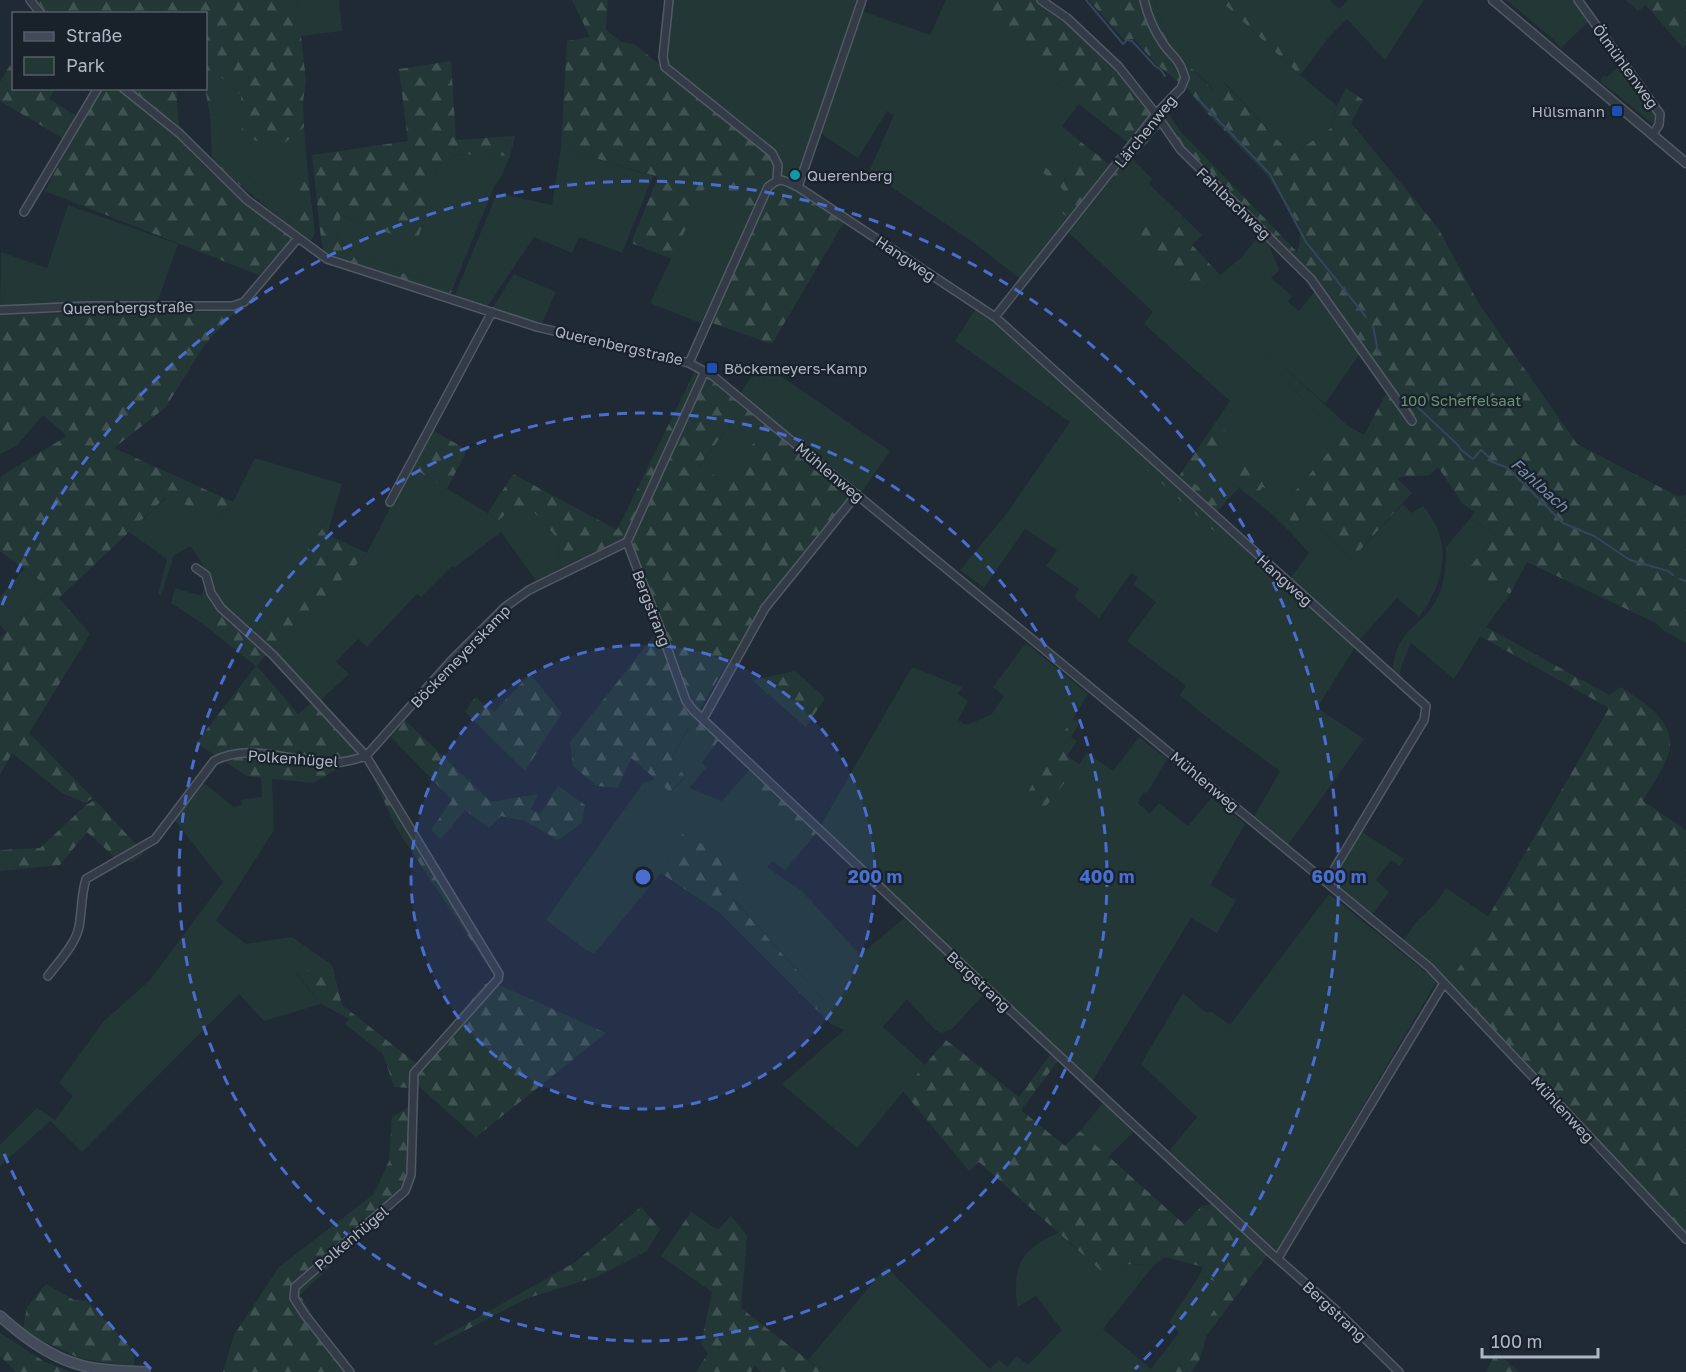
<svg xmlns="http://www.w3.org/2000/svg" width="1686" height="1372" viewBox="0 0 1686 1372" font-family="'Golos Text',sans-serif">
	<style>
		.green { fill: #233737 }
		.forest { fill: url(#forest-firs); fill-rule: evenodd }
		.lines { fill: none; stroke-linecap: round; stroke-linejoin: round }
		.stream { stroke: #34465c; stroke-width: 2 }
		.minor-casing { stroke: #515a64; stroke-width: 10 }
		.tertiary-casing { stroke: #515a64; stroke-width: 11 }
		.secondary-casing { stroke: #515a64; stroke-width: 12 }
		.minor { stroke: #333c46; stroke-width: 7 }
		.tertiary { stroke: #333c46; stroke-width: 8 }
		.secondary { stroke: #424b59; stroke-width: 9 }
		.ring { fill: none; stroke: #486ed2; stroke-width: 3; stroke-dasharray: 10 8 }
		.transit-dot { fill: #1a4fb4; stroke: #19212a; stroke-width: 2 }
		.culture-dot { fill: #0f9aa8; stroke: #19212a; stroke-width: 2 }
		.labels { text-anchor: middle; dominant-baseline: central; stroke-width: 4.5; stroke-linejoin: round; paint-order: stroke }
		.street-label { font-size: 15px; fill: #aeb7c3; stroke: #19212a }
		.poi-label { font-size: 15px; fill: #aeb7c3; stroke: #19212a; text-anchor: start }
		.park-label { font-size: 15px; fill: #67926f; stroke: #19212a }
		.water-label { font-size: 16px; font-style: italic; fill: #768eaa; stroke: #19212a }
		.centre { fill: #486ed2; stroke: #19212a; stroke-width: 3 }
		.ring-label { font-size: 18px; text-anchor: middle; font-weight: bold; fill: #486ed2; stroke: #19212a; stroke-width: 4.5; stroke-linejoin: round; paint-order: stroke }
	</style>
	<defs>
		<pattern id="forest-firs" width="22" height="20" patternUnits="userSpaceOnUse" patternTransform="scale(1.5)"><rect width="22" height="20" fill="#233737"/><path d="M5 1l3.5 6h-7zM16 11l3.5 6h-7z" fill="#405252"/></pattern>
	</defs>
	<rect width="100%" height="100%" fill="#202a35"/>
	<path class="green" d="M297,0H339L342,31L300,36Z
		M671,0H858L798,182L779,176L669,67L665,56Z
		M946,0H969L1079,104L1062,126L1081,142L1074,152L1075,167L1063,181L1045,167L1067,193L1071,221L1022,280L974,243L869,172L894,115L887,111L858,158L823,135L821,129L862,11L930,35Z
		M1154,0H1220L1300,75L1337,106L1331,128L1292,155L1224,82L1214,90L1171,47Z
		M1246,0H1330L1339,9L1348,0H1424L1385,60L1347,19L1329,37L1308,65Z
		M1506,0H1573L1588,22L1561,48L1553,39Z
		M1621,64L1654,110L1656,118L1654,125L1600,81L1604,75L1607,77Z
		M216,73L241,95L276,150L304,127L308,174L299,177L287,229L253,180L212,158L210,115L216,114Z
		M561,148L653,176L622,253L579,237L572,253L534,237L487,307L454,297L497,193L552,205Z
		M457,154L510,156L500,179L495,185L452,290L356,257L336,235L340,215L417,243L437,167Z
		M1133,159L1152,179L1149,184L1168,202L1163,208L1182,217L1187,223L1165,233L1196,294L1241,258L1262,232L1266,237L1279,270L1271,278L1292,296L1288,302L1299,311L1317,289L1361,352L1325,404L1267,352L1261,359L1325,420L1335,416L1341,422L1342,436L1274,516L1252,498L1263,487L1279,480L1233,483L1239,488L1221,506L1188,478L1201,459L1204,461L1229,435L1216,422L1230,401L1144,324L1153,312L1067,231L1073,223L1076,224Z
		M704,189L754,214L703,324L650,303Z
		M68,205L178,244L157,303L0,307L1,252L47,268Z
		M514,274L556,292L542,323L492,309Z
		M977,307L994,319L1154,464L1148,470L1214,530L1220,524L1355,647L1317,708L1364,739L1288,845L1254,817L1280,771L1205,716L1180,695L1186,686L1127,641L1156,602L1134,585L1138,577L1131,573L1099,618L1074,597L1079,589L1046,566L1057,550L1025,529L984,588L960,570L1007,513L1070,422L955,341Z
		M760,362L890,451L862,492L741,393Z
		M732,422L756,440L724,482L699,467Z
		M255,458L342,484L334,511L307,551L327,583L257,638L223,607L214,593L209,575L191,546L174,555L161,596L158,594L167,559L129,532L166,498L221,517L233,502Z
		M411,467L499,520L515,505L536,514L557,538L561,571L537,582L501,532L454,568L452,566L421,597L417,594L367,647L358,639L336,662L349,674L320,701L274,652L367,553Z
		M1403,504L1411,513L1423,506C1454,541 1445,583 1419,617L1397,598L1357,643L1289,580L1309,553L1291,533L1303,513L1352,559Z
		M1470,519L1496,534L1470,568L1510,594L1486,627L1454,679L1411,643L1402,664L1399,679L1392,673C1394,662 1395,650 1401,641C1410,626 1427,618 1435,602C1445,585 1446,566 1446,547Z
		M24,569L51,589L6,632L0,625V597Z
		M205,583L216,607L203,624L171,603L175,588L202,596Z
		M1026,643L1088,694L1025,798L1079,764L1087,753L1113,771L1139,737L1167,759L1147,793L1144,792L1138,803L1150,814L1159,803L1188,826L1212,797L1245,824L1210,885L1236,900L1217,933L1191,918L1092,1082L908,911L821,825L912,667L962,687L958,694L968,701L958,720L966,725L991,715L1004,696L993,687Z
		M689,728L708,754L702,763L707,767L689,788L722,801L751,768L761,780L753,789L809,842L785,870L772,861L767,867L803,892L860,955L904,918L986,992L952,1029L941,1033L935,1030L907,999L883,1027L925,1065L857,1148L782,1084L844,1030L831,1024L838,1016L733,898L682,835L661,873L594,954L586,950L546,920L643,783L655,779L671,792L685,778L672,757Z
		M261,777L272,778L274,830L216,921L246,944L292,937L332,965L297,974L321,1004L264,1021L239,994L82,1152L50,1121L0,1166V1145L37,1108L55,1120L73,1096L59,1083L103,1022L150,980L223,882L173,818L201,781L234,807L242,805L241,800L262,797Z
		M1362,832L1404,859L1400,866L1391,860L1376,880L1389,892L1372,915L1333,881Z
		M1446,888L1489,917L1454,977L1448,983L1430,963L1403,941L1417,921L1435,904Z
		M1329,894L1437,981L1277,1251L1169,1151L1197,1117L1141,1064L1183,993L1205,1012H1212L1230,1025Z
		M1103,1103L1133,1132L1108,1157L1080,1131Z
		M1058,1233L1108,1277L1122,1264L1154,1265L1103,1329L1151,1369L1179,1332L1169,1322L1199,1276L1230,1286L1173,1372H823L808,1360L886,1267L990,1369L999,1360L1007,1367L1017,1356L1028,1365L1062,1330L1036,1296L1017,1307C1013,1267 1019,1250 1058,1233Z"/>
	<path class="forest" d="M36,0H297L306,80L303,102L304,127L276,150L242,134L241,95L216,73V114L210,115L205,89L206,14L47,13Z
		M572,0H608L606,30L621,42L634,44L771,153C787,173 764,198 754,214L704,189L672,259L631,243L658,177L561,148L567,41L590,37Z
		M969,0H1037L1066,19L1118,68L1155,114L1131,145L1079,104Z
		M1089,0H1154L1171,47L1213,90L1223,82L1292,155L1331,128L1337,106L1346,88L1363,100L1351,123L1438,228L1479,304L1577,444L1679,497L1686,495V643L1663,630L1656,623L1527,562L1510,594L1469,568L1496,534L1470,519L1475,512L1462,503L1438,467L1430,475L1401,477L1398,479L1412,493L1352,559L1303,513L1291,533L1274,516L1342,436L1333,428L1340,422L1335,416L1325,420L1261,359L1267,352L1348,426L1364,435L1388,390L1312,277L1172,137L1158,114L1171,101L1174,107L1169,114L1180,131L1298,253L1301,228L1266,174L1206,112L1188,89L1157,65L1134,39L1124,40Z
		M1220,0H1246L1308,65L1300,75Z
		M1626,0H1686V45L1683,48L1646,5L1638,11Z
		M13,60L14,88L55,89L49,99L78,117L64,139L0,101V82Z
		M451,61L456,140L515,136L510,156L457,154L437,167L417,244L341,215L336,235L356,257L452,290L451,293L448,294L370,271L324,253L320,231L312,155L408,141L399,69Z
		M103,89H118L183,143L205,167L225,185L293,239L259,275L45,191L76,132Z
		M131,89H176L179,126Z
		M1157,117L1162,126L1076,224L1061,212L1067,193L1041,171L1045,167L1064,181L1074,167V152L1081,142L1113,167Z
		M212,158L253,180L278,216L229,176Z
		M308,174L315,233L311,240H306L287,229L299,176Z
		M777,181L796,188L845,220L772,344L710,322L769,187Z
		M1168,202L1202,235L1192,245L1220,275L1196,294L1135,236L1151,220L1165,233L1187,223L1182,217L1175,219L1162,208Z
		M236,311L205,344L166,407L114,448L233,502L221,517L165,498L59,598L90,634L29,733L93,798L85,803L62,793L12,753L0,775V638L51,589L0,551V480L1,476L67,436L43,415L17,445L0,454V314Z
		M695,371L710,380L854,494L764,602L695,717L719,740L708,754L688,728L672,757L685,777L670,792L631,758L618,788L597,786L573,766L570,742L660,628L623,541L561,571L557,538L536,514L515,506L499,520L488,513L513,474L617,530ZM732,422L756,440L724,482L699,466Z
		M1216,422L1230,435L1204,461L1201,460L1188,478L1221,505L1224,502L1225,503L1213,517L1220,524L1214,531L1147,470L1154,464L1177,479Z
		M431,429L467,450L447,489L411,467Z
		M1251,457L1279,480L1274,493L1263,487L1252,498L1233,483Z
		M334,511L327,535L367,553L274,652L270,649L257,666L298,714L314,701L362,755L313,783L247,776L196,743L256,666L203,624L216,607L255,640L326,583L307,551Z
		M1486,627L1609,695L1621,687C1641,701 1672,718 1670,746C1670,760 1650,787 1643,801L1686,830V1234L1448,983L1454,976L1609,708L1480,636Z
		M795,671L825,698L806,727L752,680Z
		M530,674L562,713L525,771L465,712L475,697L494,712Z
		M1072,719L1080,722L1071,737L1077,741L1067,756L1079,764L1044,809L1025,797Z
		M405,720L491,802L538,794L531,809L540,814L558,786L585,805L582,823L558,840L525,821L501,816L489,828L465,810L441,839L431,830L452,800L391,737Z
		M376,775L497,974L499,985L606,1033L476,1137L416,1084V1167L414,1180L408,1193L300,1295L326,1337L324,1342L345,1372H223L234,1335L279,1267L374,1194L389,1161L392,1117L410,1106L411,1088L394,1087L383,1054L345,1024L350,1019L321,1004L297,973L332,965L342,1005L417,1064L485,984L492,983L496,978L397,829L373,778Z
		M761,780L817,832L809,842L752,789Z
		M95,800L144,853L133,862H120L87,832L60,865L0,871V850L40,848L86,805Z
		M682,834L742,864L733,899L838,1016L831,1024L720,913L661,873Z
		M946,1040L1019,1097L1050,1055L1058,1061L1021,1110L1065,1146L1080,1131L1184,1224L1202,1206L1213,1204L1269,1253L1207,1335L1199,1361L1191,1372H1173L1230,1286L1199,1276L1203,1267L1165,1257L1154,1265L1122,1264L1108,1277L979,1162L969,1171L903,1091Z
		M641,1207L660,1229L647,1251L596,1277L528,1298L435,1346L433,1343L574,1263Z
		M691,1212L718,1230L731,1216L747,1236L741,1308L823,1372H761L755,1366L751,1372H696L708,1353L701,1344L712,1292L661,1256Z
		M46,1284L74,1300L87,1301L134,1351V1367L79,1358L41,1340L23,1329L27,1307Z
		M0,1333L45,1362L72,1372H16L0,1356Z
		M1496,1352L1519,1372H1486Z"/>
	<g class="lines">
		<path class="stream" d="M1086,0L1123,44L1127,40L1132,41L1155,66L1161,70L1165,76
			M1197,98L1270,174L1306,242L1366,317
			M1373,326L1378,352
			M1411,401L1459,446L1460,449L1473,459L1481,450L1489,457L1490,461L1508,468L1563,523L1594,536L1630,560L1668,571L1673,575
			M1680,579L1686,581"/>
		<defs>
			<path id="minor" d="M30,0L41,14
				M669,0L663,57L665,67L772,153L778,165L777,179
				M1041,0L1067,18L1119,67L1156,114L1180,149L1311,279L1412,421
				M1578,0L1660,114L1659,125L1652,135
				M123,88L179,133L247,200L327,259L537,327L689,363L713,376L1429,967L1686,1239
				M798,187L862,0
				M24,212L98,88
				M0,310L89,306H233L244,302L298,238
				M995,317L1156,114L1181,88L1185,78C1179,58 1175,60 1164,45C1154,31 1148,17 1144,0
				M689,363L768,187C781,176 783,180 798,187L995,317L1426,706L1424,720L1327,881
				M390,502L492,312
				M627,542L660,628L686,701L693,710L995,996L1271,1253L1338,1312L1399,1372
				M196,568L206,575L211,593L221,608L273,655L366,756L499,974L498,979L414,1073L411,1175L405,1191L295,1287L294,1298L305,1315L350,1372
				M703,719L765,608L857,494
				M48,976C59,961 75,945 79,927C82,911 81,895 86,879L155,839L214,761C250,742 291,762 329,763C342,763 354,760 366,756L450,662L505,607L529,590L627,542L705,371
				M1278,1258L1444,983"/>
			<path id="tertiary" d="M1493,0L1686,163"/>
			<path id="secondary" d="M0,1316C22,1336 50,1357 80,1365C101,1371 124,1371 145,1372"/>
		</defs>
		<use href="#minor" class="minor-casing"/>
		<use href="#tertiary" class="tertiary-casing"/>
		<use href="#secondary" class="secondary-casing"/>
		<use href="#minor" class="minor"/>
		<use href="#tertiary" class="tertiary"/>
		<use href="#secondary" class="secondary"/>
	</g>
	<circle cx="643" cy="877" r="232" fill="#486ed2" fill-opacity=".12"/>
	<g class="ring">
		<circle cx="643" cy="877" r="232"/>
		<circle cx="643" cy="877" r="464"/>
		<path d="M151 1369A696 696 0 0 1 2 1149M2 605A696 696 0 1 1 1135 1369"/>
	</g>
	<g class="transit-dot">
		<rect x="1611" y="105" width="12" height="12" rx="3"/>
		<rect x="706" y="362" width="12" height="12" rx="3"/>
	</g>
	<circle class="culture-dot" cx="795" cy="175" r="6"/>
	<g class="labels">
		<g class="street-label">
			<text transform="translate(1626 66) rotate(54)">Ölmühlenweg</text>
			<text transform="translate(1145 131) rotate(-51)">Lärchenweg</text>
			<text transform="translate(1234 203) rotate(44)">Fahlbachweg</text>
			<text transform="translate(906 258) rotate(34)">Hangweg</text>
			<text transform="translate(128 307) rotate(-1)">Querenbergstraße</text>
			<text transform="translate(619 345) rotate(13)">Querenbergstraße</text>
			<text transform="translate(830 472) rotate(40)">Mühlenweg</text>
			<text transform="translate(1285 580) rotate(42)">Hangweg</text>
			<text transform="translate(652 608) rotate(69)">Bergstrang</text>
			<text transform="translate(460 656) rotate(-46)">Böckemeyerskamp</text>
			<text transform="translate(293 758) rotate(4)">Polkenhügel</text>
			<text transform="translate(1205 781) rotate(40)">Mühlenweg</text>
			<text transform="translate(979 981) rotate(43)">Bergstrang</text>
			<text transform="translate(1563 1109) rotate(47)">Mühlenweg</text>
			<text transform="translate(351 1238) rotate(-40)">Polkenhügel</text>
			<text transform="translate(1335 1311) rotate(43)">Bergstrang</text>
		</g>
		<g class="poi-label">
			<text x="1605" y="111" text-anchor="end">Hülsmann</text>
			<text x="807" y="175">Querenberg</text>
			<text x="724" y="368">Böckemeyers-Kamp</text>
		</g>
		<g class="park-label">
			<text x="1461" y="400">100 Scheffelsaat</text>
		</g>
		<g class="water-label">
			<text transform="translate(1540 485) rotate(42)">Fahlbach</text>
		</g>
	</g>
	<circle cx="643" cy="877" r="9" class="centre"/>
	<g class="ring-label">
		<text x="875" y="883">200 m</text>
		<text x="1107" y="883">400 m</text>
		<text x="1339" y="883">600 m</text>
	</g>
	<rect x="12" y="12" width="195" height="78" fill="#19212a" stroke="#555d67" stroke-width="1.5"/>
	<rect x="24" y="32" width="30" height="9" fill="#424b59" stroke="#555d67" stroke-width="1.5"/>
	<text x="66" y="42" font-size="18" fill="#aeb7c3">Straße</text>
	<rect x="24" y="57" width="30" height="18" fill="#233737" stroke="#555d67" stroke-width="1.5"/>
	<text x="66" y="72" font-size="18" fill="#aeb7c3">Park</text>
	<path d="M1482 1348v9h116v-9" fill="none" stroke="#aeb7c3" stroke-width="3"/>
	<text x="1491" y="1348" font-size="18" fill="#aeb7c3" stroke="#19212a" stroke-width="4.5" paint-order="stroke">100 m</text>
</svg>
